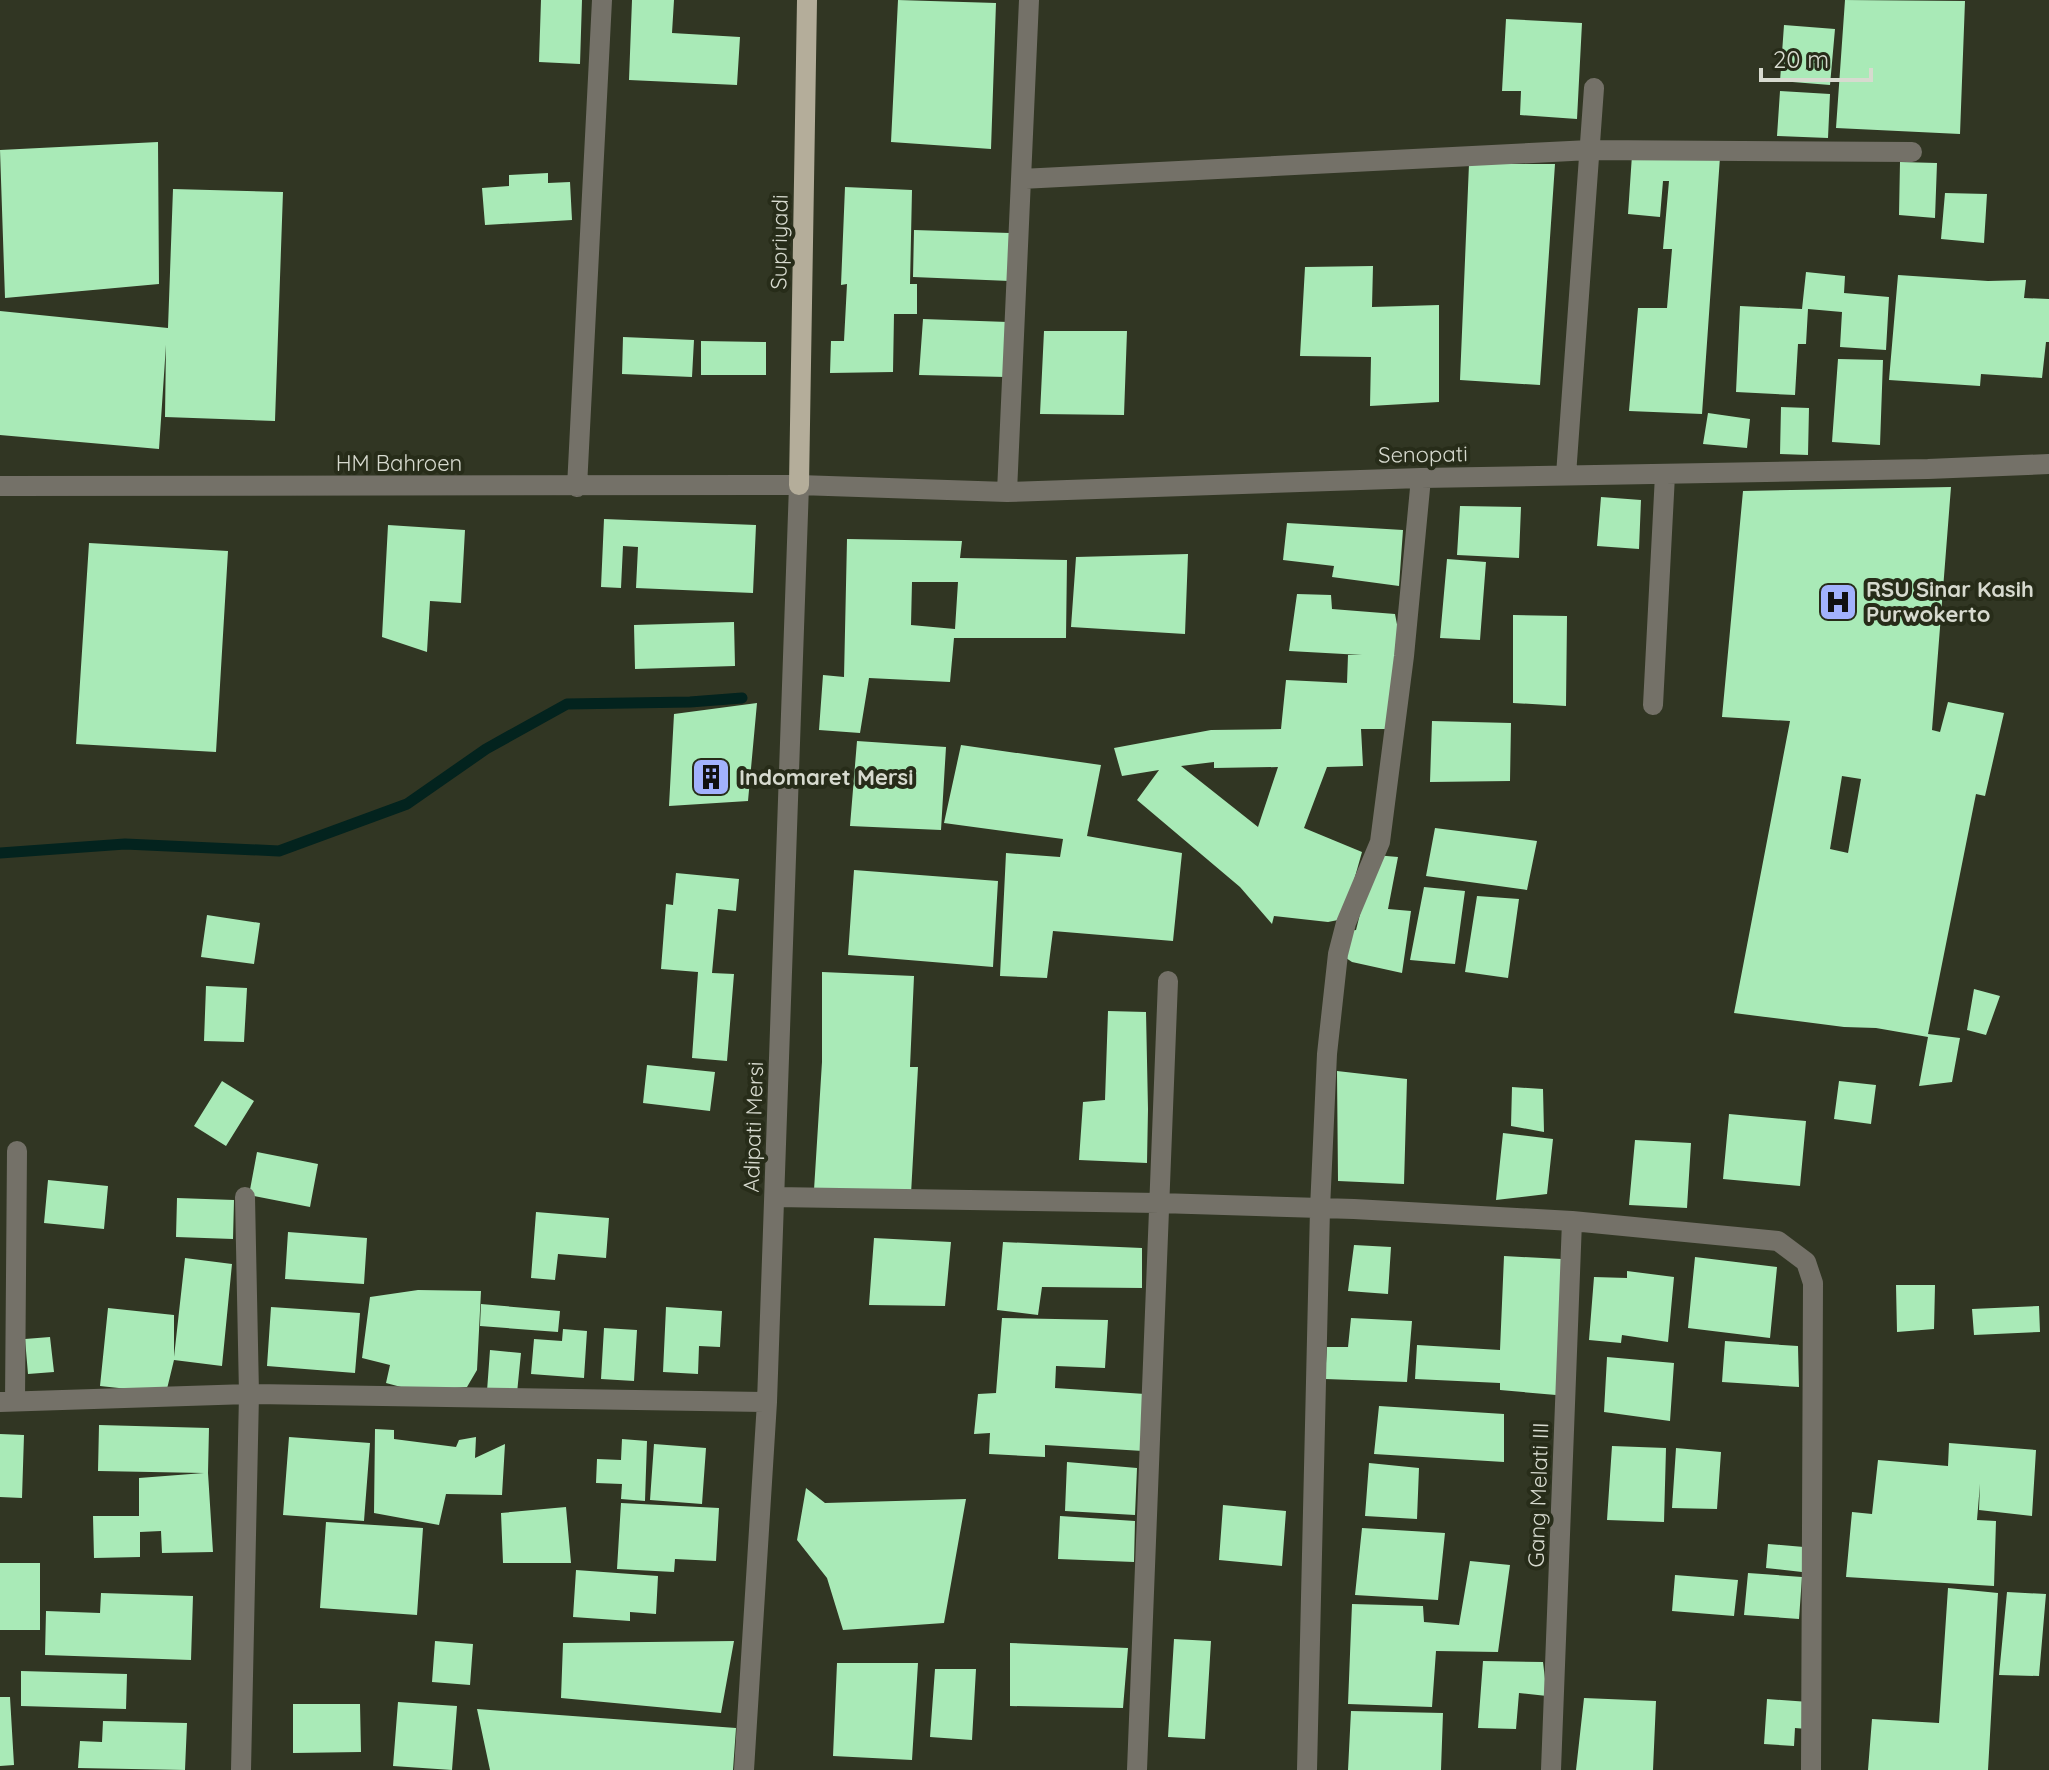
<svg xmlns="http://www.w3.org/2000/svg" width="2049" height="1770" viewBox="0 0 2049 1770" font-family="Quicksand,sans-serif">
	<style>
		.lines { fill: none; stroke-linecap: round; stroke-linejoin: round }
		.stream { stroke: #03231e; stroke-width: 11 }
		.building { fill: #a9eab7; fill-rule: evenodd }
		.minor { stroke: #747168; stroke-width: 20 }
		.major { stroke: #b4ad9a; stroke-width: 20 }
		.labels { text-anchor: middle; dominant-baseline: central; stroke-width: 8; stroke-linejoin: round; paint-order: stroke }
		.street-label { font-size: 22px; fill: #d7dacf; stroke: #272c19 }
		.poi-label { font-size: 22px; font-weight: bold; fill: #d7dacf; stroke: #272c19; text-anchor: start }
	</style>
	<rect width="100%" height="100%" fill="#313623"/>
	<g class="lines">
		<path class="stream" d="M0,853L125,844L279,851L407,804L486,749L567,704L690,702L742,698"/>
	</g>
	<path class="building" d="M541,0H582L580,64L539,62Z
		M632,0H674L672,33L740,37L737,85L629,80Z
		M898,0L996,3L991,149L891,142Z
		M1845,0L1965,1L1960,134L1836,128Z
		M1506,19L1582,23L1577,119L1520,115L1521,91H1502Z
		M1784,25L1835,29L1830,85L1780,81Z
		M1780,91L1830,94L1828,138L1777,136Z
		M158,142L159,284L5,298L0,150Z
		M1632,155L1720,157L1702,414L1629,411L1638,308H1667L1672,249H1663L1669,181H1663L1660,217L1628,214Z
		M1900,162L1937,163L1935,218L1899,215Z
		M1469,164H1555L1540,385L1460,380Z
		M548,173V183L570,182L572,220L485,225L482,188L509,186V175Z
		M845,187L912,190L910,284H917V314H894L893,372L830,373L831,341H844L847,284L841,285Z
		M173,189L283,192L275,421L165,417L166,345L159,449L0,435V311L168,328Z
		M1945,193L1987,194L1984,243L1941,239Z
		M914,230L1010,233V281L913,277Z
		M1373,266L1372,307L1439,305V402L1370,406L1371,357L1300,356L1305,267Z
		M1806,272L1845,276L1844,293L1889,297L1886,350L1840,347L1842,312L1808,309L1806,344H1798L1795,395L1736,392L1740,306L1802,309Z
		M1898,275L1988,281L2026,280L2024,298L2049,299V342H2046L2042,378L1981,374L1980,386L1889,380Z
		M923,319L1008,322L1006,377L919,375Z
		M1044,331H1127L1124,415L1040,414Z
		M623,337L694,340L692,377L622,374Z
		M701,341L766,342V375H701Z
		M1838,359L1883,360L1880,445L1832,442Z
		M1781,407L1809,408L1808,455L1780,454Z
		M1708,413L1750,419L1747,448L1703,444Z
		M1951,487L1932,730L1940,732L1948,702L2004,713L1985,796L1976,794L1928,1034L1960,1038L1952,1082L1919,1086L1928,1037L1876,1028L1844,1027L1734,1013L1790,721L1722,717L1743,491ZM1842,776L1861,779L1848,853L1830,849Z
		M1601,497L1641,500L1639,549L1597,546Z
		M1460,506L1521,507L1519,558L1457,555Z
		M604,519L756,525L753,593L636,588L638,547L623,546L621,588L601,587Z
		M1287,523L1403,530L1399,586L1332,577L1334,566L1283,560Z
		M388,525L465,530L461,603L430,601L427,652L382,637Z
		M847,539L962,541L960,558L1067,560L1066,638H954L950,682L869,678L860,733L819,730L823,675L844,677ZM912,582H958L955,629L911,625Z
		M89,543L228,551L216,752L76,744Z
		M1188,554L1185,634L1071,627L1076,557Z
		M1447,559L1486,562L1480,640L1440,638Z
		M1297,594L1331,595L1332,609L1395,614L1403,656L1394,729H1361L1363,766L1327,767L1304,828L1362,852L1343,919L1328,922L1274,916L1272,924L1240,887L1137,800L1159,770L1122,776L1114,748L1211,730L1281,729L1286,680L1347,683L1348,655H1362L1289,651ZM1214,762V768L1278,767L1258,827L1181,766Z
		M1513,615L1567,616L1566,706L1513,703Z
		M734,622L735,666L635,669L634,625Z
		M757,703L748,801L669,806L674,714Z
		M1432,721L1511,723L1510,781L1430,782Z
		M857,741L946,747L941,830L850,826Z
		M961,745L1101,765L1087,836L1182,853L1173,941L1053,931L1047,978L1000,976L1006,853L1060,857L1063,839L944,823Z
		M1435,828L1537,841L1527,890L1426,876Z
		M1375,855L1398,857L1388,909L1411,911L1402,973L1352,962L1340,954L1347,931L1356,930Z
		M854,870L998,881L993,967L848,955Z
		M676,873L739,879L736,911L718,909L712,973L734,974L727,1061L692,1058L698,972L661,969L666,904L673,905Z
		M1424,887L1465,891L1455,964L1410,960Z
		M1477,896L1519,899L1508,978L1465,972Z
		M207,915L260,923L254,964L201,957Z
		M822,972L914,976L910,1067H918L911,1194L814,1190L822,1062Z
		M206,986L247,988L244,1042L204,1041Z
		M1974,989L2000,996L1986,1035L1967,1030Z
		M1108,1011L1146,1012L1148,1109L1147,1163L1079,1160L1083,1102L1105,1100Z
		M647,1065L715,1072L710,1111L643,1103Z
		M1337,1071L1407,1079L1404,1184L1338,1181Z
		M222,1081L254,1101L226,1146L194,1126Z
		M1839,1081L1876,1085L1871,1124L1834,1119Z
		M1512,1087L1543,1089L1544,1132L1511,1126Z
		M1729,1114L1806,1121L1800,1186L1723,1179Z
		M1503,1133L1553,1139L1547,1194L1496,1200Z
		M1635,1140L1691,1143L1687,1208L1629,1205Z
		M257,1152L318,1164L310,1207L249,1195Z
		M48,1180L108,1186L104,1229L44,1223Z
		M177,1198L234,1200L233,1239L176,1237Z
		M536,1212L609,1218L606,1258L558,1254L555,1280L531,1278Z
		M288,1232L367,1238L364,1284L285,1279Z
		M874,1238L951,1242L945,1306L869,1305Z
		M1003,1242L1142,1248V1288L1042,1287L1038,1315L997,1310Z
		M1354,1245L1391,1247L1388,1294L1348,1291Z
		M1504,1256L1562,1259L1556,1395L1500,1390V1383L1415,1379L1417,1345L1500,1350Z
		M1695,1257L1777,1267L1770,1338L1688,1328Z
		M185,1258L232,1264L222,1366L174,1360L166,1393L100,1386L108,1308L174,1315V1357Z
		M1627,1271L1674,1277L1668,1342L1622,1335L1621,1343L1589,1340L1594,1277L1627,1278Z
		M1896,1285H1935L1934,1329L1897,1332Z
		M418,1290L481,1291L477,1370L467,1387L416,1391L386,1383L390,1365L362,1358L370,1297Z
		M481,1304L560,1311L558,1332L480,1326Z
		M2039,1306L2040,1332L1974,1335L1972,1309Z
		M271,1307L360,1313L355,1373L267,1366Z
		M666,1307L722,1311L720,1347L699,1346L698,1374L663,1372Z
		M1002,1318L1108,1320L1105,1368L1056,1366L1055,1388L1145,1394L1143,1451L1045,1445V1457L989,1454L990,1433L974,1434L978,1394L996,1393Z
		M1351,1318L1412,1321L1407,1382L1325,1379L1327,1347H1348Z
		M604,1328L637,1330L634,1381L601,1379Z
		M563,1329L587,1331L584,1378L531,1374L534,1339L562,1341Z
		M50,1337L54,1372L28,1374L25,1339Z
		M1725,1341L1798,1346L1799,1387L1722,1382Z
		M490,1350L521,1353L517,1393L487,1391Z
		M1607,1357L1674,1363L1670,1421L1604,1412Z
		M1379,1406L1504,1414V1462L1374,1454Z
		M99,1425L209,1428L208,1473L213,1552L162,1553L161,1531L140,1532V1557L94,1558L93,1516H139V1478L204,1473L98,1471Z
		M375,1429L394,1430V1439L456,1447L459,1440L476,1437L475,1458L505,1444L502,1495L446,1494L439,1525L374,1513Z
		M0,1434L24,1435L22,1498L0,1497Z
		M289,1437L370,1443L364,1521L283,1515Z
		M622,1439L647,1441L645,1501L621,1499L622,1484L596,1483L597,1459L621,1460Z
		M1949,1443L2036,1450L2032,1516L1979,1510L1980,1484L1977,1520L1996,1521L1994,1586L1846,1577L1852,1512L1872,1514L1878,1460L1948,1466Z
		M654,1444L706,1448L702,1504L650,1500Z
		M1612,1446L1666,1448L1664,1522L1607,1520Z
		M1676,1448L1721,1452L1717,1509L1672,1508Z
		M1067,1462L1137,1468L1135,1515L1065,1511Z
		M1369,1463L1419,1468L1417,1519L1365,1516Z
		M806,1488L825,1503L966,1499L944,1623L843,1630L827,1578L797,1540Z
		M621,1503L719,1508L716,1561L675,1559L674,1572L617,1569Z
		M1223,1505L1286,1511L1282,1566L1219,1560Z
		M566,1507L571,1563H503L501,1513Z
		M1060,1516L1135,1521L1134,1562L1058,1559Z
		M326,1522L423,1528L417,1615L320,1608Z
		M1362,1528L1445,1533L1438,1600L1355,1595Z
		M1768,1544L1804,1547L1802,1572L1766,1568Z
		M1470,1561L1510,1565L1498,1652L1436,1651L1432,1707L1348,1704L1352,1604L1423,1606L1424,1622L1459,1625Z
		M0,1563H40V1630H0Z
		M576,1570L658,1576L656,1614L630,1612V1621L573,1617Z
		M1748,1573L1802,1577L1799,1619L1744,1615Z
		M1675,1575L1738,1580L1734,1616L1672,1611Z
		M1948,1588L1998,1593L1988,1770H1868L1872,1719L1939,1723Z
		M2007,1592L2046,1594L2039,1676L1999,1675Z
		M101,1593L193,1596L191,1660L45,1655L46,1611L100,1613Z
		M1174,1639L1211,1641L1205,1739L1168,1737Z
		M435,1641L473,1644L470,1685L432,1682Z
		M734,1641L721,1713L561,1698L563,1643Z
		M1010,1643L1128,1648L1123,1708L1010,1706Z
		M1483,1661L1543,1662L1547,1696L1519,1693L1516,1729L1478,1728Z
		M837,1663H918L912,1760L833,1756Z
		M935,1669H976L972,1740L930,1737Z
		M21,1671L127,1674L126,1709L21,1706Z
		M0,1697H10L14,1765L0,1766Z
		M1584,1698L1656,1701L1653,1770H1576Z
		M1767,1699L1809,1702L1807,1729L1795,1728L1794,1746L1764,1744Z
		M398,1702L457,1706L452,1770L393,1766Z
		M293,1704H360L361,1752L293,1753Z
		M477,1709L736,1728L733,1770H490Z
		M1351,1711L1443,1713L1441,1770H1348Z
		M103,1721L187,1723L185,1770L78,1768L80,1741L102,1742Z"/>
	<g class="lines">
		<path class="minor" d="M1021,179L1590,150L1912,152
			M1566,475L1594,88
			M0,486L799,485L1007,492L1421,478L1928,469L2049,464
			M577,487L602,0
			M1007,492L1029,0
			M1653,705L1665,475
			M775,1197L1159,1203L1354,1209L1572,1221L1778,1241L1806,1262L1813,1283L1811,1770
			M15,1401L17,1151
			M0,1402L249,1394L767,1402
			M241,1770L249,1394L245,1197
			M744,1770L767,1402L799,485
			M1137,1770L1168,981
			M1307,1770L1320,1209L1327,1054L1338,954L1346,923L1380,842L1404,656L1421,478
			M1551,1770L1572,1221"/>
		<path class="major" d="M799,485L807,0"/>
	</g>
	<defs>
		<symbol id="hospital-square" viewBox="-11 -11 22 22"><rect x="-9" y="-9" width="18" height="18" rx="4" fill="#a2b2fd" stroke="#272c19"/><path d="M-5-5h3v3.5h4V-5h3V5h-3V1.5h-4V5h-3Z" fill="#111"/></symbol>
		<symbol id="building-square" viewBox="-11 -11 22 22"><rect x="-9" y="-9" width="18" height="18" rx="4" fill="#a2b2fd" stroke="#272c19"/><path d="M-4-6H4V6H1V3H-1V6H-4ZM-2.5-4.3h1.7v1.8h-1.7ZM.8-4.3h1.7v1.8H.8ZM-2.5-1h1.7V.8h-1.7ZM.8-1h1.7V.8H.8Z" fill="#111"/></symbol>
	</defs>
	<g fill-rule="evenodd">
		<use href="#hospital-square" x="1816" y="580" width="44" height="44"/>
		<use href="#building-square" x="689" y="755" width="44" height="44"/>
	</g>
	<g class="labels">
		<g class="street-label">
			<text transform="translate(779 242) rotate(-89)">Supriyadi</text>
			<text transform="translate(1423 454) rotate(-1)">Senopati</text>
			<text x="399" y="463">HM Bahroen</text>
			<text transform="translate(753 1127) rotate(-88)">Adipati Mersi</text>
			<text transform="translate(1538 1495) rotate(-88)">Gang Melati III</text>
		</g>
		<g class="poi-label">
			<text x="1866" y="589">RSU Sinar Kasih<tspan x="1866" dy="25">Purwokerto</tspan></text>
			<text x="739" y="777">Indomaret Mersi</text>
		</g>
	</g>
	<path d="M1761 68v12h110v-12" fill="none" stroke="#d7dacf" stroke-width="4"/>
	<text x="1773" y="68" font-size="24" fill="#d7dacf" stroke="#272c19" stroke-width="6" paint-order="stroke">20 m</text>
</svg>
